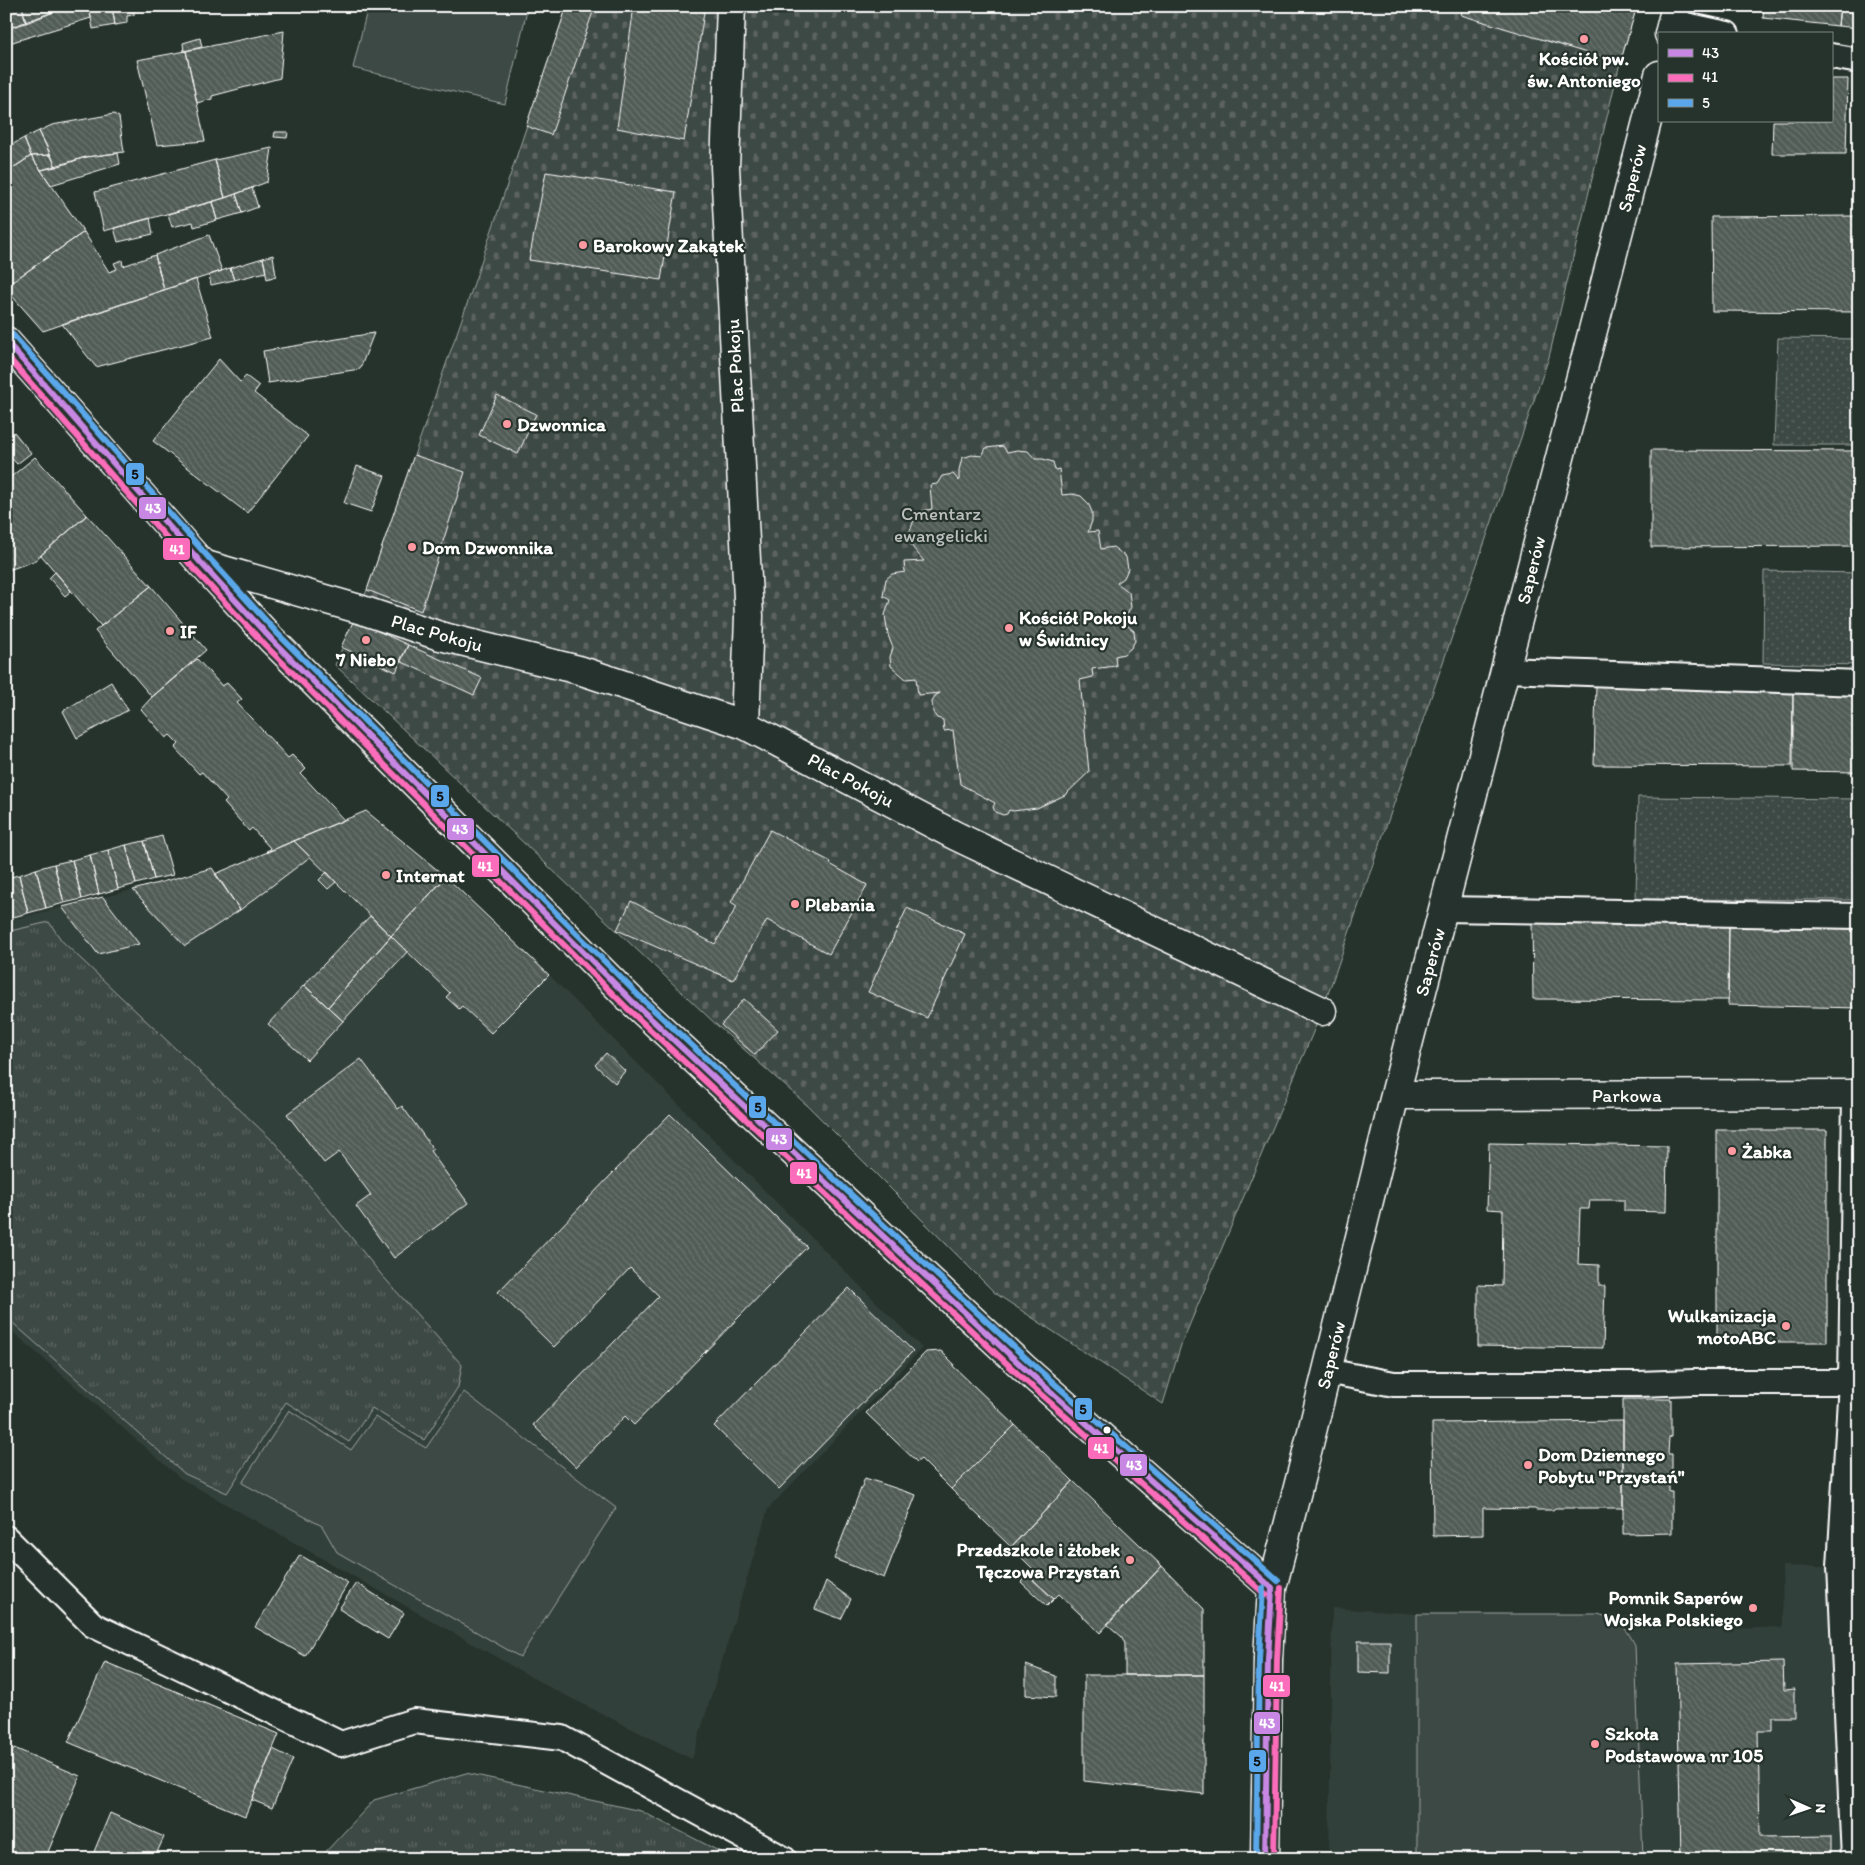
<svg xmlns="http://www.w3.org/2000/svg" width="1865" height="1865" viewBox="0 0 1865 1865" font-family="Itim,sans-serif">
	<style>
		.built { fill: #333f3a }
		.grass { fill: url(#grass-tufts); stroke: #9ea4a2 }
		.cemetery { fill: url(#cemetery-stones); stroke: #9ea4a2 }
		.park { fill: url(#park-dots); stroke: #9ea4a2 }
		.garden { fill: #3e4944; stroke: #9ea4a2 }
		.building { fill: url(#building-back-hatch); stroke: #fff }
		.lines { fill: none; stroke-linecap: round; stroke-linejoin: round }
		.service-casing { stroke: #fff; stroke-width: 28 }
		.minor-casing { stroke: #fff; stroke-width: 31 }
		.service { stroke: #26332d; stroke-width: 24 }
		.minor { stroke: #26332d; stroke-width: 28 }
		.bus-1-casing { stroke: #26332d; stroke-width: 10 }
		.bus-2-casing { stroke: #26332d; stroke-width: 10 }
		.bus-3-casing { stroke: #26332d; stroke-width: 10 }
		.bus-1 { stroke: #c787e3; stroke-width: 6 }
		.bus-2 { stroke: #fb6dba; stroke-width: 6 }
		.bus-3 { stroke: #5aa8eb; stroke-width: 6 }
		.poi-dot { fill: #ff9aa2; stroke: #26332d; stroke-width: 2 }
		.bus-dot { fill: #fff; stroke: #26332d; stroke-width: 2 }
		.labels { text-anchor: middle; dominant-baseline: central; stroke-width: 4.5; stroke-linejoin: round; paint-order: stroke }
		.poi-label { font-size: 19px; font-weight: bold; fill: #fff; stroke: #26332d; text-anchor: start }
		.street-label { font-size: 19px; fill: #fff; stroke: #26332d }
		.park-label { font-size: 19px; fill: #bbbfbe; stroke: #26332d }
		.line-badge { stroke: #26332d; stroke-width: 2 }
		.badge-label { font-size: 14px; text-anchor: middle; font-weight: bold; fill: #fff }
		.pale-badge-label { font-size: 14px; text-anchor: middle; font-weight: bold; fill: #111 }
	</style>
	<defs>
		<pattern id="grass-tufts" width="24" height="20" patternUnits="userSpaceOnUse" patternTransform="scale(1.25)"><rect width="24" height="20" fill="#3e4944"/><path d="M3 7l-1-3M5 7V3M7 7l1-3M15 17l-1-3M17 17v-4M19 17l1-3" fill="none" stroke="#5b6460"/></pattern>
		<pattern id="cemetery-stones" width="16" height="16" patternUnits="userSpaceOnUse" patternTransform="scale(1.25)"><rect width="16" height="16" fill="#3e4944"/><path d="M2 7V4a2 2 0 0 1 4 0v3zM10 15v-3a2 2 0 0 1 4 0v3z" fill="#5b6460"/></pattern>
		<pattern id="park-dots" width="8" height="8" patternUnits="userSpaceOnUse" patternTransform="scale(1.25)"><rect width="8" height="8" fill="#3e4944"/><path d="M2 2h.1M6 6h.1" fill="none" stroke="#5b6460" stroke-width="1.8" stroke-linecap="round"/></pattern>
		<pattern id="building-back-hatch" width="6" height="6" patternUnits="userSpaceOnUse" patternTransform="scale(1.25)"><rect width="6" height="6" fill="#515c57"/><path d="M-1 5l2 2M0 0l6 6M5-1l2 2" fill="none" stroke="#6b7470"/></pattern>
	</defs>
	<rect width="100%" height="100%" fill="#26332d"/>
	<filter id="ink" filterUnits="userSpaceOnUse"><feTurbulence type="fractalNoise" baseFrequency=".02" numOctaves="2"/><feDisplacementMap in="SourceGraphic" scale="10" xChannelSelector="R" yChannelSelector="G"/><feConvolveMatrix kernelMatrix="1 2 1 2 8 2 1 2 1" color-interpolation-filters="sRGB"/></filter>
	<g filter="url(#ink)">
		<path class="built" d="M366,811L446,877L549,975L922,1348L768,1509L692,1759L549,1687L180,1478L6,1326V921L133,890L212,868L215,873Z
			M1782,1566L1818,1567L1859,1566V1859H1329L1332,1608L1417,1614H1598L1638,1617L1707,1630L1783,1627Z"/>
		<path class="grass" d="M49,922L62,941L275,1143L380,1273L462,1365L458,1387L424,1440L372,1408L349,1442L286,1402L227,1493L185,1474L6,1317V932Z
			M466,1773L641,1811L734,1859H319L374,1800Z"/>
		<path class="cemetery" d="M567,6H1637L1620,63L1549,357L1322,1011L1181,1345L1163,1404L995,1293L808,1106L721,1029L335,665L367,590L465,310Z"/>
		<path class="park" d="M1778,338L1859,339V445H1774Z
			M1764,571L1859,573V665L1763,663Z
			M1638,797L1859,799V900L1636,899Z"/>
		<path class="garden" d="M368,6H528L505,104L353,68Z
			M464,1392L616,1508L520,1657L337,1552L322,1526L242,1483L289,1410L351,1450L375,1417L426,1448Z
			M1417,1614H1598C1619,1621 1625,1625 1635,1645L1643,1859H1417Z"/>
		<path class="building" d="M6,6H22L26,23L6,29Z
			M22,6H69L26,23Z
			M69,6H89L91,18L6,44V29Z
			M89,6H112L115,25L93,29Z
			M112,6H134V15L127,16V23L115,25Z
			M567,6H595L551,135L526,126Z
			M634,6H705L684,141L617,128Z
			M1464,6H1637L1620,63L1461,15Z
			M1764,6H1840L1838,26L1763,18Z
			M1840,6H1859V28L1838,26Z
			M284,31L280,78L212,96V99L197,103L186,51Z
			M200,38L202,47L184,51L183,43Z
			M186,51L205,141L157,145L137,60Z
			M1831,79H1848L1846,154H1772L1773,121H1831Z
			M114,114L119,117L124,152L86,157L56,167L39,131L52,125Z
			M39,131L51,155L31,156L24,138Z
			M275,132H288L287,138L274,137Z
			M24,138L31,156L8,171L6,167V148Z
			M272,148L267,182L225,198L215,160Z
			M118,153L120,164L51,185L41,170L86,157Z
			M51,155L56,167L41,170L31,156Z
			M31,156L84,232L6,286V173Z
			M215,160L225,198L104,231L95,192Z
			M546,172L676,192L661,280L529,260Z
			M252,188L258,207L242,213L236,194Z
			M236,194L242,213L217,220L212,202Z
			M212,202L217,220L194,227L193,222L172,227L168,214Z
			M1859,216V312L1712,311L1711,217Z
			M150,218L153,234L118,242L114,228Z
			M84,232L109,272L117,269L114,263L122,260L123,266L155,255L164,290L43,331L6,289V286Z
			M209,235L222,271L164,290L155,255Z
			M273,255L276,276L267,279L263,258Z
			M263,258L266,272L234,280L230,268Z
			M230,268L234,280L211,285L209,275Z
			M196,279L213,337L96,367L62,324Z
			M374,333L360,369L268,383L263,351Z
			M219,359L240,382L246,376L259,386L254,393L308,436L247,513L153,441Z
			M497,395L536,414L518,454L479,435Z
			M14,432L31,453L17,464L6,452V439Z
			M1003,446L1007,452L1017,450L1028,451L1035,459H1043L1053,462L1055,470L1059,469L1062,495L1072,494L1081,496L1088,503L1092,512V521L1088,532L1098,531L1101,549L1113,547L1126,557L1128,569L1124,578L1117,583L1129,592L1131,607L1126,617L1121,620L1134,631L1135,641L1131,648L1124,654L1115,656L1116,666L1092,669L1093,677L1080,680L1089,772L1065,795L1037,808L1013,811L1009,810L1007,814L1003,815L995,812L993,807L995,803L960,784L953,730L944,731L943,720L937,718L933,712L932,702L935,696L940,693L918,695L916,678L906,679L891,666L890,657L893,648L888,635L885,615L890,600L883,596L886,579L892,574L905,572L904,562L924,561L913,548L909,540L910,531L915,517L921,511L932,509L930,485L937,484L942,476L953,474L959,481V470L962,458L972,455L982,456L986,448Z
			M1651,450L1859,451V546L1651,547Z
			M414,455L465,472L421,611L367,590Z
			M35,457L87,515L34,561L6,571V481Z
			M357,466L385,476L371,512L344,503Z
			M87,515L151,586L101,626L41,555Z
			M55,572L71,591L65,596L49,578Z
			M151,586L206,650L152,697L95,631Z
			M354,620L408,645L396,672L341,647Z
			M408,645L482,678L474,695L400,661Z
			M197,659L222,686L227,683L242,699L237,703L288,758L292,755L306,769L301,774L344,820L267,852L266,851L271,849L252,828L249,831L224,803L227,800L202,772L199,774L175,748L179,744L170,735L166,738L141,709L152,697Z
			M111,682L128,710L77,738L63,711Z
			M1596,685L1793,686L1792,766L1594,765Z
			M1793,692L1859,693V772L1793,771Z
			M366,811L446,877L391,936L294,841Z
			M770,830L831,862L830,864L867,885L829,954L767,920L733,980L617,930L631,901L715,944L737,906L731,902Z
			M162,836L173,875L154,879L144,841Z
			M144,841L154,879L136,884L126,845Z
			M294,841L310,857L240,910L215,874Z
			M126,845L136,884L118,889L108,850Z
			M108,850L118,889L99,894L90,855Z
			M90,855L99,894L82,899L72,860Z
			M72,860L82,899L64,903L54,864Z
			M54,864L64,903L46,908L36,869Z
			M212,868L240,910L185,946L133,890Z
			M36,869L46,908L28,913L19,875Z
			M327,872L336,882L328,889L319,880Z
			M19,875L28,913L10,918L6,901V878Z
			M446,877L549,975L491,1033L462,1006L459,1009L446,997L450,993L391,936Z
			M103,897L139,944L98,954L62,907Z
			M6,901L10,918L6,919Z
			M907,908L965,934L927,1018L868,992Z
			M370,916L391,936L328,1007L304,985Z
			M1532,920H1729L1728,1000L1533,999Z
			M1729,926L1859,927V1008L1728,1005Z
			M391,936L407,952L343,1021L328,1007Z
			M304,985L343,1021L307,1060L268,1024Z
			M744,999L778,1030L755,1055L721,1025Z
			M606,1053L625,1071L615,1083L595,1065Z
			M361,1059L398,1109L402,1106L433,1149L430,1151L468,1203L394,1258L356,1206L371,1195L339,1152L324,1163L287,1114Z
			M670,1114L807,1247L634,1425L625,1416L576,1467L533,1425L659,1296L630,1268L554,1347L498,1292Z
			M1717,1130H1827V1342H1717Z
			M1489,1143L1667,1146L1666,1212L1624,1211V1200H1590L1589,1209H1580L1578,1264L1599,1265V1286H1605L1603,1348L1478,1346V1285L1502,1286L1503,1210L1487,1209Z
			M849,1288L913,1351L779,1489L714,1426Z
			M941,1351L954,1364L953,1366L1015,1425L951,1489L921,1459L917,1462L866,1413L926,1352Z
			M1623,1399H1671V1437H1669L1668,1454H1672V1474H1669V1492H1672V1533L1623,1534Z
			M1623,1421V1508H1555L1553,1510H1536L1535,1509L1483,1508V1535L1433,1536L1432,1423Z
			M1015,1425L1073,1481L1011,1547L951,1489Z
			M865,1478L916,1495L884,1578L834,1559Z
			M1073,1481L1162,1566L1100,1633L1059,1594L1054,1599L1028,1575L1033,1569L1011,1547Z
			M300,1555L348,1583L305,1656L255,1627Z
			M1162,1566L1204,1609V1675H1125V1644L1122,1637L1107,1624Z
			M1028,1575L1054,1599L1047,1606L1021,1582Z
			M826,1581L851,1599L841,1619L815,1609Z
			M356,1583L404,1613L388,1639L339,1609Z
			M1358,1641H1390V1673L1358,1672Z
			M105,1662L279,1734L245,1816L68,1742Z
			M1783,1662L1784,1690L1794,1689V1717H1772V1731H1758L1760,1837L1831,1836V1859H1681L1677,1664Z
			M1026,1665L1056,1676V1697L1026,1695Z
			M1084,1675H1204V1794L1084,1781Z
			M14,1748L80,1776L45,1859H6V1767Z
			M273,1749L293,1759L272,1808L252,1800Z
			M110,1813L164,1837L154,1859H91Z"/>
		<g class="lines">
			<defs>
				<path id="service" d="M1672,22L1727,34
					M1831,56L1859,61
					M1505,670L1859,683
					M1444,909L1859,916
					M1326,1371L1394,1384H1639L1693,1382H1859
					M6,1538L93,1625L341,1744L414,1721L562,1738L784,1859
					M1854,1859L1840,1566L1851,1382L1855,1094"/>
				<path id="minor" d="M731,6L725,167L749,616L745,725
					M1669,34L1676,6
					M6,341L202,564L271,639L633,1002L1024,1368L1272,1588
					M202,564L359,609L440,636L579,670L745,725L956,836L1322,1011
					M1395,1095L1859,1094
					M1265,1859L1268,1659L1272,1588L1306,1456L1395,1095L1659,75"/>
			</defs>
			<use href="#service" class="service-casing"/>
			<use href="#minor" class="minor-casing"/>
			<use href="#service" class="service"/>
			<use href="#minor" class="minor"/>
			<defs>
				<path id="bus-1" d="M6,341L202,564L271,639L633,1002L1024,1368L1272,1588
					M1265,1859L1268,1659L1272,1588"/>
				<path id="bus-2" d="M6,355L195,570L265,645L627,1008L1018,1374L1266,1595
					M1274,1859L1277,1659L1281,1588"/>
				<path id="bus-3" d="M13,335L209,558L277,633L639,996L1030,1362L1278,1581
					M1256,1859L1259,1659L1263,1588"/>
			</defs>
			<use href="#bus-1" class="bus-1-casing"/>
			<use href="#bus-2" class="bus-2-casing"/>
			<use href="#bus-3" class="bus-3-casing"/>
			<use href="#bus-1" class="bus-1"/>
			<use href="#bus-2" class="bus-2"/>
			<use href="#bus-3" class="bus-3"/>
		</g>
	</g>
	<g class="poi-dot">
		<circle cx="1584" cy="39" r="5"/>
		<circle cx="583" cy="245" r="5"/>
		<circle cx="507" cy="424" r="5"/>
		<circle cx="412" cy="547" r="5"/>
		<circle cx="1009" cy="628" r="5"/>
		<circle cx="170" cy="631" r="5"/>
		<circle cx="366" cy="640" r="5"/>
		<circle cx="386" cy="875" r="5"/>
		<circle cx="795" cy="904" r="5"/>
		<circle cx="1732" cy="1151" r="5"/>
		<circle cx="1786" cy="1326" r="5"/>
		<circle cx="1528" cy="1465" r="5"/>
		<circle cx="1130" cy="1560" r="5"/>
		<circle cx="1753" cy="1608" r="5"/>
		<circle cx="1595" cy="1744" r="5"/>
	</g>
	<circle class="bus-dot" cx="1107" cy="1430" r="4.5"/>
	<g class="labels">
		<g class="poi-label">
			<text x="1584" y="58" text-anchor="middle">Kościół pw.<tspan x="1584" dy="22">św. Antoniego</tspan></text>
			<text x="593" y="245">Barokowy Zakątek</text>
			<text x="517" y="424">Dzwonnica</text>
			<text x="422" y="547">Dom Dzwonnika</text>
			<text x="1019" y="617">Kościół Pokoju<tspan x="1019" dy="22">w Świdnicy</tspan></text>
			<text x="180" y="631">IF</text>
			<text x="366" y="659" text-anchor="middle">7 Niebo</text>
			<text x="396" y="875">Internat</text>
			<text x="805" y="904">Plebania</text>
			<text x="1742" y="1151">Żabka</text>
			<text x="1776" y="1315" text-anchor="end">Wulkanizacja<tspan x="1776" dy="22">motoABC</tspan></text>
			<text x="1538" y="1454">Dom Dziennego<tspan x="1538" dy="22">Pobytu "Przystań"</tspan></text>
			<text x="1120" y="1549" text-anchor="end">Przedszkole i żłobek<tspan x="1120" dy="22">Tęczowa Przystań</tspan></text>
			<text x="1743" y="1597" text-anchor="end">Pomnik Saperów<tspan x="1743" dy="22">Wojska Polskiego</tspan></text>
			<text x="1605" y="1733">Szkoła<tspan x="1605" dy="22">Podstawowa nr 105</tspan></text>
		</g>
		<g class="street-label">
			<text transform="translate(1632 178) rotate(-76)">Saperów</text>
			<text transform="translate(735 366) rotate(-93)">Plac Pokoju</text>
			<text transform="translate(1531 570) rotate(-76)">Saperów</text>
			<text transform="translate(437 633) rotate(16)">Plac Pokoju</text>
			<text transform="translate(851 780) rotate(28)">Plac Pokoju</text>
			<text transform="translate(1430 962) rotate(-75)">Saperów</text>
			<text x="1627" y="1095">Parkowa</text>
			<text transform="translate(1331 1355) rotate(-76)">Saperów</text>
		</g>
		<g class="park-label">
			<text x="941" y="513">Cmentarz<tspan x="941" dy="22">ewangelicki</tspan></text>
		</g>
	</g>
	<g class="line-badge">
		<rect x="125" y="462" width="20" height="24" rx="5" fill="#5aa8eb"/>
		<rect x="138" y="496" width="29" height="24" rx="5" fill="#c787e3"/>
		<rect x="162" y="537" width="29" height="24" rx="5" fill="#fb6dba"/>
		<rect x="430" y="784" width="20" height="24" rx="5" fill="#5aa8eb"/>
		<rect x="446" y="817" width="29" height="24" rx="5" fill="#c787e3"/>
		<rect x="471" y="854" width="29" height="24" rx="5" fill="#fb6dba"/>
		<rect x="748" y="1095" width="19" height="24" rx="5" fill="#5aa8eb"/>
		<rect x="765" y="1127" width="28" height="24" rx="5" fill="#c787e3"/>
		<rect x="789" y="1161" width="29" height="24" rx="5" fill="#fb6dba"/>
		<rect x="1074" y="1397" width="19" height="24" rx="5" fill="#5aa8eb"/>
		<rect x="1087" y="1436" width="28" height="24" rx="5" fill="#fb6dba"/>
		<rect x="1119" y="1453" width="29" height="24" rx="5" fill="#c787e3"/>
		<rect x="1262" y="1674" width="29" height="24" rx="5" fill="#fb6dba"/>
		<rect x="1253" y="1711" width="28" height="24" rx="5" fill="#c787e3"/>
		<rect x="1248" y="1749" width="19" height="24" rx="5" fill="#5aa8eb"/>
	</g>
	<g class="badge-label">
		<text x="153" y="513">43</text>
		<text x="177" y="554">41</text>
		<text x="460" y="834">43</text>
		<text x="485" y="871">41</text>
		<text x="779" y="1144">43</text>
		<text x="804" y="1178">41</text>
		<text x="1101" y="1453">41</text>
		<text x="1134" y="1470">43</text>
		<text x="1277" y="1691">41</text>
		<text x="1267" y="1728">43</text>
	</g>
	<g class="pale-badge-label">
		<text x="135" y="479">5</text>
		<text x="440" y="801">5</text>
		<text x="758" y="1112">5</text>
		<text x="1083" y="1414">5</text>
		<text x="1257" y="1766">5</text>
	</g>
	<rect width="1865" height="1865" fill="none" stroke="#26332d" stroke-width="25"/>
	<rect x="12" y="12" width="1840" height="1840" fill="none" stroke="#fff" stroke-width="2" filter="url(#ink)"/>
	<rect x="1658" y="32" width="175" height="90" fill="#26332d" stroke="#7d8581"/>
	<rect x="1668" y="49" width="25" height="8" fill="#c787e3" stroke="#7d8581"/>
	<text x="1702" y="58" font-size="15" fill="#ffffff">43</text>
	<rect x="1668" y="74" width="25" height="8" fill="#fb6dba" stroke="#7d8581"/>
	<text x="1702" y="82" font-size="15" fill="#ffffff">41</text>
	<rect x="1668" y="99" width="25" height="8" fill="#5aa8eb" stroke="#7d8581"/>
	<text x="1702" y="108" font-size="15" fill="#ffffff">5</text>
	<g transform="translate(1808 1808) rotate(92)" stroke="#26332d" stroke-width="4" paint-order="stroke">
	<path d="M0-4L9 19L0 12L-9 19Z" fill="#ffffff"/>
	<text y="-8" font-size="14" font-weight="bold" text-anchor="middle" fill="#ffffff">N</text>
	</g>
</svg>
